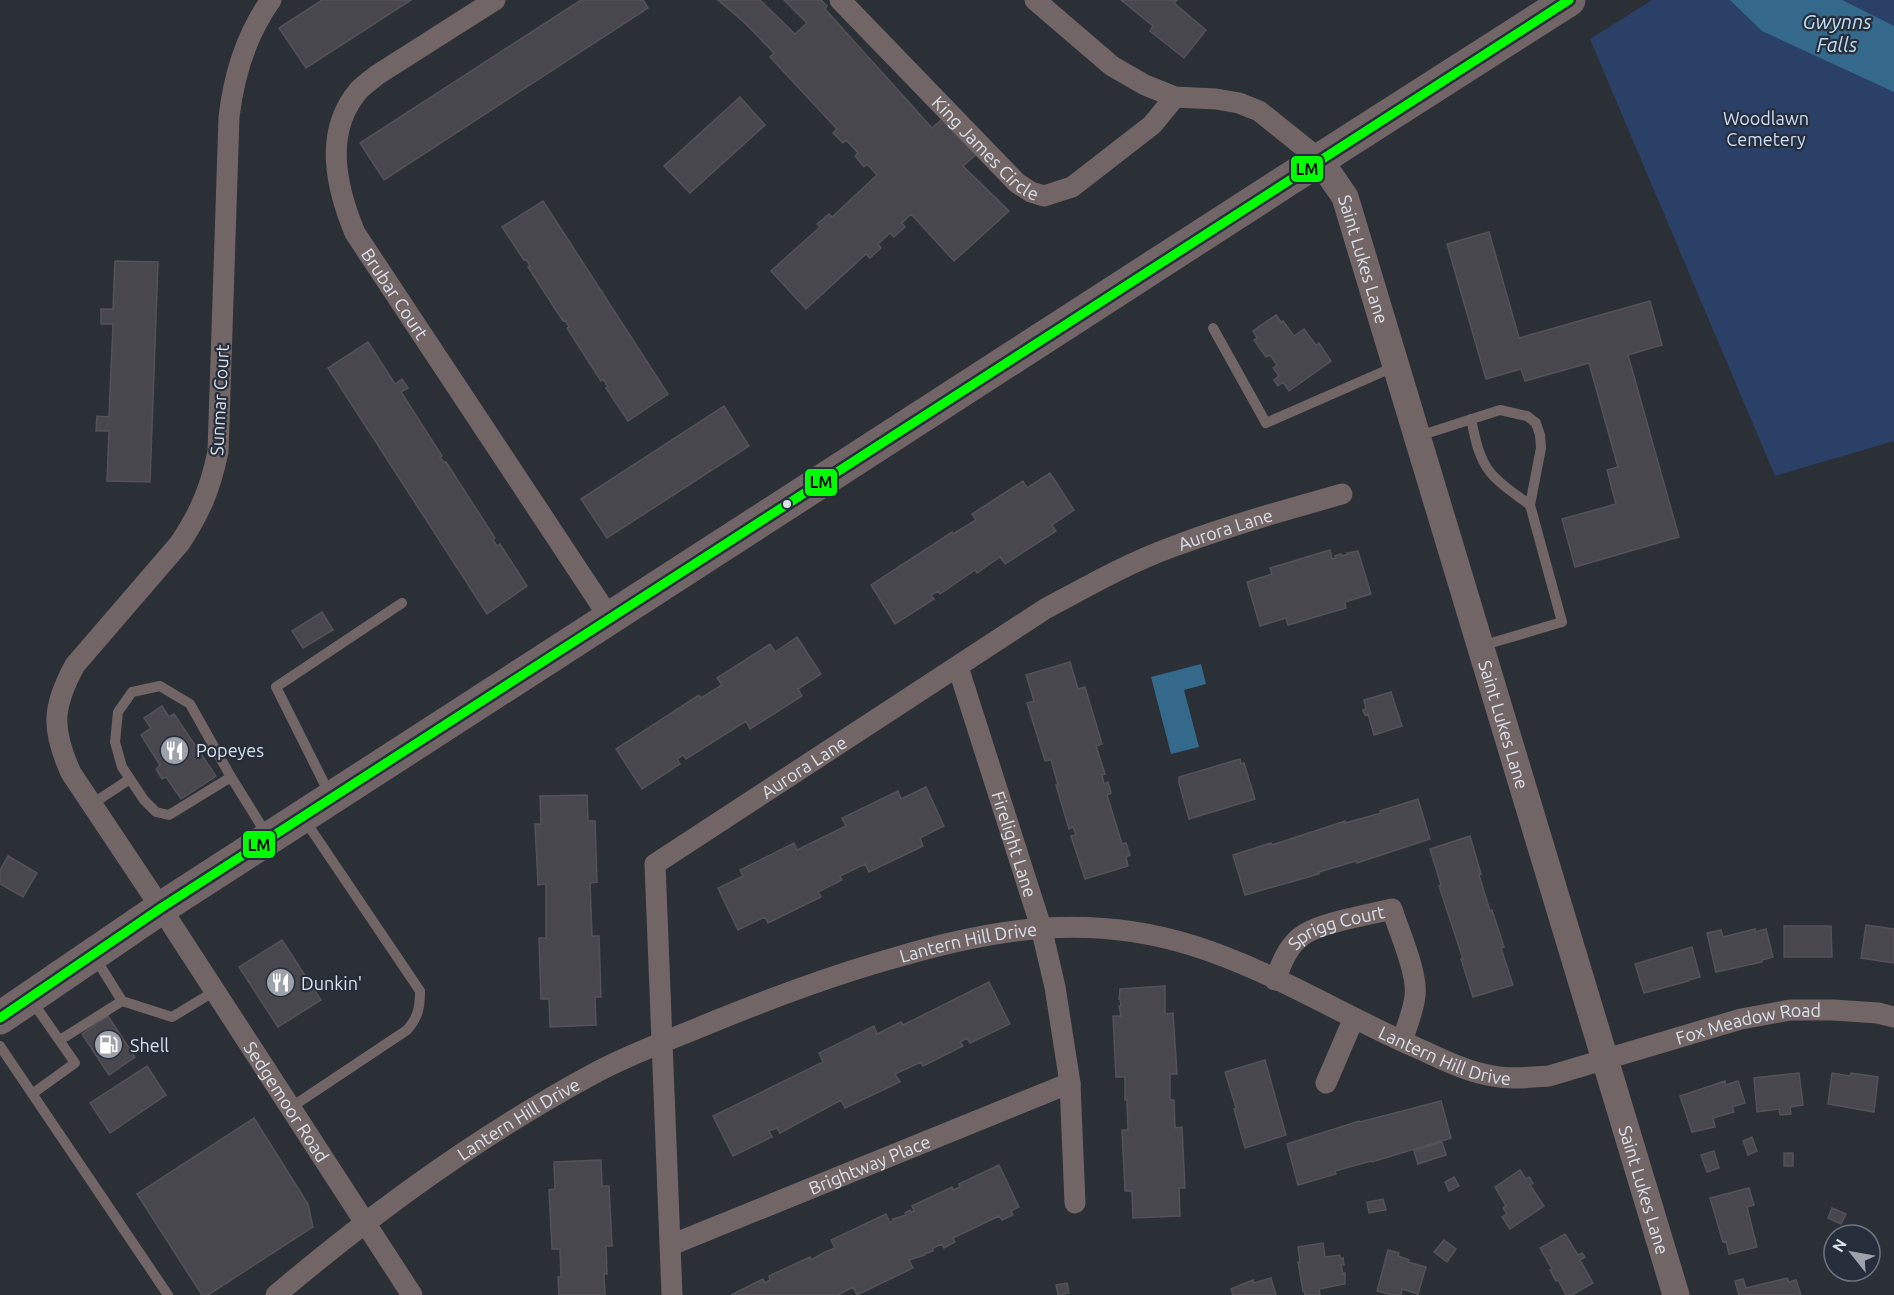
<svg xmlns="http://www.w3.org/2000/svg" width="1894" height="1295" viewBox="0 0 1894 1295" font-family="Ubuntu,sans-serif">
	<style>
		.green { fill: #2a4066 }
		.water { fill: #34698c }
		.building { fill: #48474d; stroke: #545258; stroke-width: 1.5 }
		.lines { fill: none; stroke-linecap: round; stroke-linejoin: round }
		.service { stroke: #726566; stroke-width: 10 }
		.minor { stroke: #726566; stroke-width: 21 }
		.tertiary { stroke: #726566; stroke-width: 27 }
		.primary { stroke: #726567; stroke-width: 33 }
		.bus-1-casing { stroke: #262e3b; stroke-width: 14 }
		.bus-1 { stroke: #0f0; stroke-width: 9 }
		.bus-dot { fill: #dbe0e9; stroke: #262e3b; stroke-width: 2 }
		.labels { text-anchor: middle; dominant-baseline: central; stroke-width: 4.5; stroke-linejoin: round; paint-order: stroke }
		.park-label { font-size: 18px; fill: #cedffd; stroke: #262e3b }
		.street-label { font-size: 18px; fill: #dbe0e9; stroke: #262e3b }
		.poi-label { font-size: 18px; fill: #dbe0e9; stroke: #262e3b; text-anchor: start }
		.water-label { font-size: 20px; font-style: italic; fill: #c0e0f6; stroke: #262e3b }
		.line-badge { stroke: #262e3b; stroke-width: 2 }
		.pale-badge-label { font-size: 16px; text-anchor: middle; font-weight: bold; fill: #111 }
	</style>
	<rect width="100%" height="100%" fill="#2b2f36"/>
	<path class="green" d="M1652,0H1894V441L1775,476L1590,39Z"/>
	<path class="water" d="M1730,0H1842L1894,26V92L1762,31Z
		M1201,664L1206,684L1184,690L1199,747L1171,754L1151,677Z"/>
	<path class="building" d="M322,0H411L306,68L279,28Z
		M581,0H643L648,8L384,180L360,143Z
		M718,0H760L795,34L807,23L784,0H821L827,6L825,9L932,128L952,110L985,147L963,166L1009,211L954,261L911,214L902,223L905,227L894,237L890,233L878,244L881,248L870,258L866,254L806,309L771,271L820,227L817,224L829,214L832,217L877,175L867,164L864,167L855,156L858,153L846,140L843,143L833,133L837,129L770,57L774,53L745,23Z
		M1121,0H1177L1174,3L1206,30L1184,58L1150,31L1153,26Z
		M740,97L765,125L690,193L664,166Z
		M543,201L668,394L628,421L606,388L608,387L603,379L601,381L567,328L569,327L565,320L563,321L528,267L530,266L526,259L524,260L502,227Z
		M1489,232L1519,338L1650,301L1662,345L1628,355L1679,537L1575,567L1562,519L1616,504L1607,470L1618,467L1589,363L1525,381L1521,369L1486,379L1447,244Z
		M115,261L158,262L150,482L107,481L109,431H96L97,416L109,417L113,324H101V309H113Z
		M1276,315L1281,322L1283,321L1294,336L1304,329L1316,345L1319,343L1331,361L1289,391L1283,382L1278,386L1274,380L1279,376L1273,368L1277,365L1270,355L1266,357L1254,340L1257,338L1253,331Z
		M368,342L395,384L402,379L408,388L401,392L442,456L440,457L445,463L446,462L495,538L493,540L497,546L500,544L527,586L487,614L328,368Z
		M724,406L749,446L607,538L581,499Z
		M1050,473L1074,510L1052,525L1056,531L1005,564L1000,557L977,573L975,570L940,594L938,591L931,595L934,599L895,624L871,585L952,532L953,534L976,520L972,514L1023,481L1027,488Z
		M1330,550L1332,559L1336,558L1335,556L1341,554L1342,556L1348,554L1347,553L1358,551L1371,594L1345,602L1346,608L1288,625L1286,618L1260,626L1247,582L1272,574L1270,568Z
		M322,612L333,630L303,648L292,631Z
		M797,637L821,674L798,689L802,696L750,729L746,721L686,759L683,755L677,759L680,764L642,789L616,749L699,695L701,698L722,685L717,678L770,644L775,652Z
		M1070,662L1078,689L1085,687L1102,744L1096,746L1105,774L1102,775L1104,784L1108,782L1111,793L1107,795L1122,844L1126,843L1130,855L1126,857L1128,866L1085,879L1071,836L1076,835L1073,827L1069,829L1056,785H1058L1051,760L1045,761L1027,703L1034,701L1026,675Z
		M1391,692L1402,726L1374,735L1368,714L1365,715L1363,710L1366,709L1364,700Z
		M162,706L169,717L174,714L216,776L181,799L166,777L162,779L156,769L160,765L141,735L151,728L144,718Z
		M1240,759L1241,764L1244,763L1255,799L1189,819L1179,783V777Z
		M926,787L944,826L920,838L923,846L869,872L865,864L840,876L842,880L818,892L821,897L768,923L765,917L738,930L718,888L743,876L740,870L794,843L797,850L846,826L842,818L898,791L901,799Z
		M587,795L588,821H595L597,882L590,883L592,936H599L601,997H595L596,1025L550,1027L549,999H541L539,938H546V884L538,885L535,824H541L540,796Z
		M1418,799L1430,839L1357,863L1356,861L1319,872V874L1245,895L1233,855L1271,843L1272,845L1345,821V823L1381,813L1380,811Z
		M1470,836L1481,874L1479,875L1490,911L1492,910L1504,947L1501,948L1513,985L1473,997L1461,959H1463L1439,886L1441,885L1430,849Z
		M8,856L37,873L23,897L0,884V870Z
		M1866,925L1894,929V963L1861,958Z
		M1784,926H1831L1832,957H1784Z
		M1755,929V932L1766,929L1773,957L1762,960V962L1716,972L1707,933L1721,930L1723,937Z
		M282,940L321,1000L278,1027L239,967Z
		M1692,947L1700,977L1689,980V981L1644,993L1635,964Z
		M989,982L1010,1024L970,1043L967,1038L960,1042L963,1046L923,1066L921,1062L895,1074L900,1082L845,1108L841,1100L780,1133L777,1128L769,1131L772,1137L733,1156L713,1116L823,1062L819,1053L874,1026L877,1034L901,1022L903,1025Z
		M1165,986V1014L1173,1013L1177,1074H1170V1100H1174L1175,1128L1182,1127L1185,1188H1179L1180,1216L1133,1218L1132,1191H1125L1122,1130H1128L1127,1100H1125V1077H1116L1113,1016H1121L1119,1006H1121L1120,999H1119L1120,989Z
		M108,1016L135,1057L109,1075L82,1034Z
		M1265,1060L1286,1135L1245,1148L1234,1109L1236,1108L1225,1072Z
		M147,1066L166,1095L110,1133L90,1103Z
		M1799,1073L1803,1105L1790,1107L1791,1114L1780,1115L1779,1109L1757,1112L1754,1078Z
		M1832,1073L1850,1076L1851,1073L1878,1077L1874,1112L1828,1104Z
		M1725,1081L1726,1085L1738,1081L1745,1103L1732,1107L1734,1112L1713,1118L1715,1127L1692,1132L1680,1096Z
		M1441,1101L1451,1138L1372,1162L1371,1161L1335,1171L1336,1174L1298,1185L1287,1144L1359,1121L1360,1122Z
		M254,1118L308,1204L313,1227L208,1295H202L137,1194Z
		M1752,1137L1757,1151L1748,1155L1743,1141Z
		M1442,1142L1446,1155L1418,1164L1414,1151Z
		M1714,1151L1719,1168L1707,1172L1701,1155Z
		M1784,1153H1793V1166H1784Z
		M601,1160L602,1186H609L612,1246H606L607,1274H604L605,1295H559L558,1277H561L560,1249H552L549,1190L555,1189L554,1162Z
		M999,1165L1019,1207L1011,1211L1013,1215L1002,1220L999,1216L953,1238L955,1242L944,1248L942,1244L933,1248V1251L924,1254L925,1255L909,1260L913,1268L857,1295L853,1287L838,1295H731L763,1279L765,1283L770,1280L769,1276L810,1257L811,1260L825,1252L835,1248L831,1240L886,1214L890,1223L894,1220L893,1219L906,1215L905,1213L910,1210L911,1212L914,1211L912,1206L952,1187L953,1190L960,1187L959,1184Z
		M1520,1170L1526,1179L1529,1177L1533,1183L1530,1185L1544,1206L1510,1229L1502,1217L1507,1214L1503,1208L1506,1206L1495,1187Z
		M1454,1177L1459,1186L1449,1191L1445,1182Z
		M1749,1188L1754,1205L1747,1207L1757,1247L1729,1254L1726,1241L1723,1242L1710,1198Z
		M1383,1199L1386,1210L1369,1213L1367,1202Z
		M1832,1208L1846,1214L1841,1224L1828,1218Z
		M1565,1234L1578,1255L1582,1253L1585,1257L1580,1260L1593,1283L1572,1295H1566L1558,1280L1556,1281L1550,1270L1552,1269L1540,1248Z
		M1444,1240L1456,1249L1447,1262L1434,1252Z
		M1323,1243L1325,1257L1340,1255L1341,1259L1343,1258L1344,1265H1341L1343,1274L1345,1273V1284L1319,1289L1320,1295H1305L1304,1291H1303L1298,1262H1300L1298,1247Z
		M1388,1250L1399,1253L1398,1256L1409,1260L1408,1262L1426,1267L1418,1294L1402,1289L1401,1295H1392L1377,1291Z
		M1271,1278L1276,1295H1233L1231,1289L1253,1280L1254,1283Z
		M1787,1278L1789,1282L1796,1280L1801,1295H1739L1735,1281L1743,1279L1746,1288Z
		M1067,1283L1069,1293L1058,1295L1056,1285Z"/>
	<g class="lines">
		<path class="service" d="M1213,328L1266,423L1396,366
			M1471,419C1475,437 1478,457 1490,472C1500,485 1517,495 1530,505
			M1419,436L1500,410L1527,416L1536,423L1540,435L1541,448L1530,505L1562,622L1481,646
			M231,777L169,815L156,812L144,800L122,767L115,742L118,712L132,692L160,686L190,704L231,777L267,835
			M330,795L276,687L402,603
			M92,804L130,779
			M32,1001L75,1063L32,1094
			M122,1001L172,1017L215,991
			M60,1040L122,1001L94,956
			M0,1046L168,1295
			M290,1108L407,1030C418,1018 420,1007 420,991L304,819"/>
		<g class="minor">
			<path id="s1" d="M271,0C246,35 234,74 229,117L218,452C210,489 201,511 180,543L75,665C52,707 51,729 71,773L161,908L412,1295"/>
			<path id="s2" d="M495,0L377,75C371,80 364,85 359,90C323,132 336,187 355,233L609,617"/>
			<path id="s3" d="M840,0L1017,183L1031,192L1044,196L1072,187L1152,125L1175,97"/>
			<path d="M1035,0L1112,66L1145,85L1175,97L1216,99L1239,103L1259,111L1319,159"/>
			<path id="s4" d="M958,667L1041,927L1055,987L1070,1083L1075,1203"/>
			<path id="s5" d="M1275,980C1281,965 1286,950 1298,939C1314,923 1368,915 1392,909C1399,932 1418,973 1415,996C1413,1012 1407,1026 1402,1041"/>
			<path d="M1326,1083L1354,1018"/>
			<path id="s6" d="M671,1245L1070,1083"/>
			<path id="s7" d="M276,1295C374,1212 480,1135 593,1074C631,1053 675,1038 715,1021C774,997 833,975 894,958C995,928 1088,913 1191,945C1269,969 1340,1014 1415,1047C1440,1058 1466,1072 1493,1076C1512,1080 1531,1077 1549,1076L1741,1019L1790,1010H1833L1878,1013L1894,1017"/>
			<path id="s8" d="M672,1295L655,864L1045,609C1086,587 1128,563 1172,547C1228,526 1285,510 1342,494"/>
		</g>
		<path class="tertiary" id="s9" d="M1319,159L1345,197L1676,1295"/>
		<path class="primary" d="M0,1018L161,908L1286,181L1569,0"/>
		<defs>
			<path id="bus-1" d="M0,1018L161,908L1569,0"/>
		</defs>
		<use href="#bus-1" class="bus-1-casing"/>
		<use href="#bus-1" class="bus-1"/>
	</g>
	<defs>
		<symbol id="restaurant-disc" viewBox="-11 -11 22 22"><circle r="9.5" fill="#9da2aa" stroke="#262e3b"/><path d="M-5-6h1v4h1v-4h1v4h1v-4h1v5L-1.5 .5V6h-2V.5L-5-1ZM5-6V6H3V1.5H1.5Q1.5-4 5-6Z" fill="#fff"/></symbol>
		<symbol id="fuel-disc" viewBox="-11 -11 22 22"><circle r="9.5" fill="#9da2aa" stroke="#262e3b"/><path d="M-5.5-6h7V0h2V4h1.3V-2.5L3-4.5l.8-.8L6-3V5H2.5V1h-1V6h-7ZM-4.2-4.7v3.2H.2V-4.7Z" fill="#fff"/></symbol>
	</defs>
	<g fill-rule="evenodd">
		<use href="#restaurant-disc" x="158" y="734" width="33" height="33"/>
		<use href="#restaurant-disc" x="264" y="966" width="33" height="33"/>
		<use href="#fuel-disc" x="92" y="1028" width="33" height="33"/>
	</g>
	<circle class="bus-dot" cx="787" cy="504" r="5"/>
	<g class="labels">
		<g class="park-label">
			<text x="1766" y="118">Woodlawn<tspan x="1766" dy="21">Cemetery</tspan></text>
		</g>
		<g class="street-label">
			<text stroke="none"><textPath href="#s3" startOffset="208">King James Circle</textPath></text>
			<text stroke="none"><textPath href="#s9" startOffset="111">Saint Lukes Lane</textPath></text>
			<text stroke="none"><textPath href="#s2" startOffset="387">Brubar Court</textPath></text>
			<text transform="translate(219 400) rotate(-87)">Sunmar Court</text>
			<text stroke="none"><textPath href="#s8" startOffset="1095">Aurora Lane</textPath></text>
			<text stroke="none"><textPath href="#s9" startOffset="597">Saint Lukes Lane</textPath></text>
			<text stroke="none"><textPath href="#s8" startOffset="609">Aurora Lane</textPath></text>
			<text stroke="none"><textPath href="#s4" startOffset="186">Firelight Lane</textPath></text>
			<text stroke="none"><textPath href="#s5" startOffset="88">Sprigg Court</textPath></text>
			<text stroke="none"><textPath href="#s7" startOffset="786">Lantern Hill Drive</textPath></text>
			<text stroke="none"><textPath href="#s7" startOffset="1605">Fox Meadow Road</textPath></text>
			<text stroke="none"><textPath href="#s7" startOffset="1290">Lantern Hill Drive</textPath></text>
			<text stroke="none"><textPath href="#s1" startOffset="1228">Sedgemoor Road</textPath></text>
			<text stroke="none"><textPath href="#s7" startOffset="300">Lantern Hill Drive</textPath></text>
			<text stroke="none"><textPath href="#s6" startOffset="214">Brightway Place</textPath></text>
			<text stroke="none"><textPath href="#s9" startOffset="1083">Saint Lukes Lane</textPath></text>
		</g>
		<g class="poi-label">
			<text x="196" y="750">Popeyes</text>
			<text x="301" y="983">Dunkin'</text>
			<text x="130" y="1045">Shell</text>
		</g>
		<g class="water-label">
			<text x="1837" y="21">Gwynns<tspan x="1837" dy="23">Falls</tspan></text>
		</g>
	</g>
	<g class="line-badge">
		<rect x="1290" y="155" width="34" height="28" rx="6" fill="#0f0"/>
		<rect x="804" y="468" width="34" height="29" rx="6" fill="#0f0"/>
		<rect x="242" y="830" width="34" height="29" rx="6" fill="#0f0"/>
	</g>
	<g class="pale-badge-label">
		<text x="1307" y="175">LM</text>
		<text x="821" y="488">LM</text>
		<text x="259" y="851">LM</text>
	</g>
	<g transform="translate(1852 1253) rotate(301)"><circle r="28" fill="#262e3b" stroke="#6e7581" stroke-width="1.5"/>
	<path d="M0-4.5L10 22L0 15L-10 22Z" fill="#9da2aa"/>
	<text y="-9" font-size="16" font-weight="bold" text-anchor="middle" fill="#dbe0e9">N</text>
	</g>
</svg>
